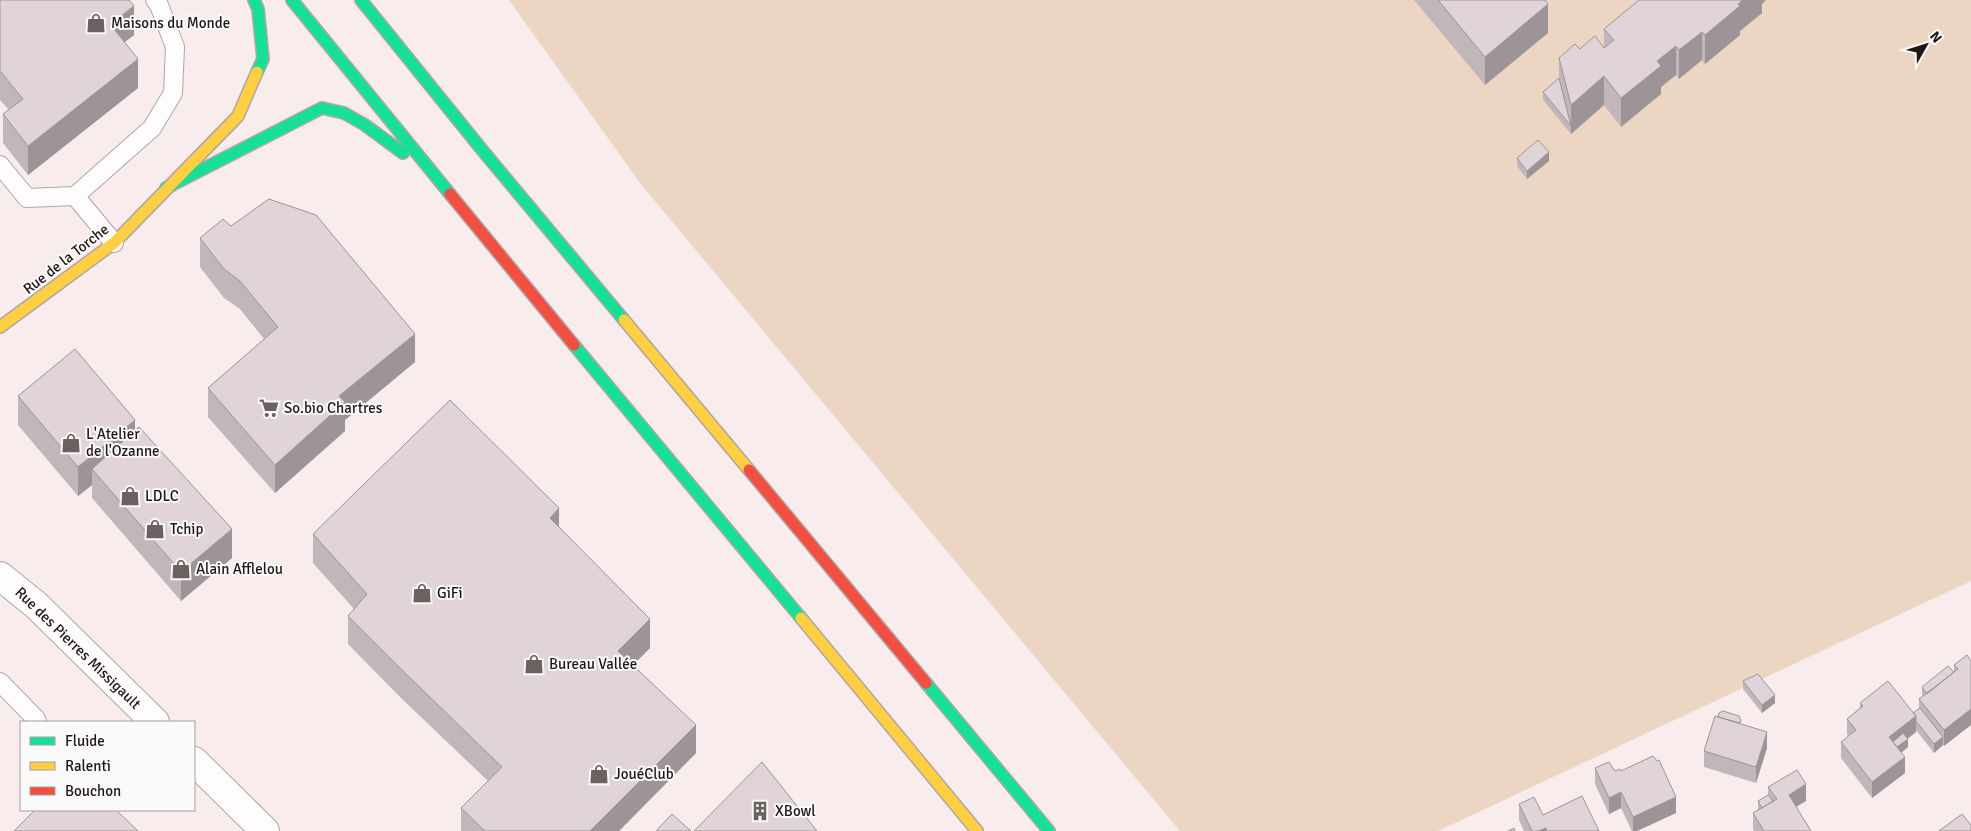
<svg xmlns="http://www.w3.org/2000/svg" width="1971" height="831" viewBox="0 0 1971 831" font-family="Signika,sans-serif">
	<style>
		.green { fill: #ecd6c3 }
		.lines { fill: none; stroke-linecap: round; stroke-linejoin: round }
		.lane-casing { stroke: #b1a5a6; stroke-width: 20 }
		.street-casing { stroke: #b1a5a6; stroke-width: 30 }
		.fast-casing { stroke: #b1a5a6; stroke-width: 14 }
		.slow-casing { stroke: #b1a5a6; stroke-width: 14 }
		.jam-casing { stroke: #b1a5a6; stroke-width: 14 }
		.lane { stroke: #fefcfc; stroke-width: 18 }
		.street { stroke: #fefcfc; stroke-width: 28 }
		.fast { stroke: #16e098; stroke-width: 11 }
		.slow { stroke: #ffcf43; stroke-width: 11 }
		.jam { stroke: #f24e42; stroke-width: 11 }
		.wall { fill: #c1b6ba }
		.shaded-wall { fill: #9d9497 }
		.building { fill: #e0d4d8; stroke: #9d9497 }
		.labels { text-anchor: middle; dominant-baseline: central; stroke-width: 4; stroke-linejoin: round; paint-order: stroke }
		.poi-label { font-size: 15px; fill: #221516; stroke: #fafafa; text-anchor: start }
		.street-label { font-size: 15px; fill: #221516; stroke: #fafafa }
	</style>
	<rect width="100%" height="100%" fill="#f8ecec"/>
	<path class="green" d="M509,0H1971V581L1438,831H1180L640,183Z"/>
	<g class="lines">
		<defs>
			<path id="lane" d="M0,165L27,198L75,196L152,128L173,93L175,47L159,5L155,0
				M75,196L114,243
				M0,682L36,719L37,722"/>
			<path id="street" d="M0,576L36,605L155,722
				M194,761L265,831"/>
			<path id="fast" d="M254,0L258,9L263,59L257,72
				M292,0L450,194
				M361,0L483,151L624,320
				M166,188L322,108L344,113L365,125L403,153
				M574,345L801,618
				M926,683L1049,831"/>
			<path id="slow" d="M624,320L749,470
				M0,327L114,243L238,116L257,72
				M801,618L977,831"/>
			<path id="jam" d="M450,194L574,345
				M749,470L926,683"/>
		</defs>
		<use href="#lane" class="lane-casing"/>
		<use href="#street" class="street-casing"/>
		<use href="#fast" class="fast-casing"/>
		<use href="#slow" class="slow-casing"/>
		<use href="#jam" class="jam-casing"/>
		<use href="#lane" class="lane"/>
		<use href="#street" class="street"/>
		<use href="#fast" class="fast"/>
		<use href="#slow" class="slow"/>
		<use href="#jam" class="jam"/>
	</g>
	<path class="wall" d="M0,0L134,35L125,42L138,88L28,175L3,143V114L9,110L0,100Z
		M1414,0H1546L1548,33L1485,85Z
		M1639,0H1766L1762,4V13L1740,31V35L1705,64L1702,60L1679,79L1676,75L1661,87V94L1621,127L1604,105L1571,134L1543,100V92L1559,78V58L1604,47V29Z
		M1517,158L1549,161L1527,179L1517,166Z
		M231,226L415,362L345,420V431L275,493L208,417V388L264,339L240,309L224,298L200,267V238Z
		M18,396L135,430L232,558L181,601L92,498V485L78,496L18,425Z
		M559,527L650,648L633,665L696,753L619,831H461V808L488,781L401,698L348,644V616L354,609L313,563V534Z
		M1967,655L1944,746L1943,745L1934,753L1916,730V732L1908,738V747L1901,753L1905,773L1872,798L1841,758V742L1849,736L1847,735V719L1860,708V703L1913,713L1919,709V699L1923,697L1922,695V687L1954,672V665Z
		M1743,681L1775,703L1762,713L1743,689Z
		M1718,717L1741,724L1767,748L1756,783L1704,767V751Z
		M1595,768L1621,771L1676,813L1637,831H1632L1621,808L1609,814L1595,784Z
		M1768,787L1806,801L1796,806L1811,831H1754L1753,829V813L1758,810V801L1768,795Z
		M1519,804L1543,815L1599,831H1524L1519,820Z"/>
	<path class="shaded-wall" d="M1743,0H1766L1762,4V13L1740,31V35L1705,64V35Z
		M1548,4V33L1485,85V57Z
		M134,6V35L110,53V24Z
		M1702,32V60L1679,79V50Z
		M1676,46V75L1661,87V94L1621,127V98L1657,61Z
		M138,59V88L28,175V146Z
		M1604,76V105L1571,134V105Z
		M1549,152V161L1527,179V171Z
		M415,334V362L345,420V431L275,493V465L339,396Z
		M135,420V448L92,469V485L78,496V467Z
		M559,508V537L550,518Z
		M232,529V558L181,601V572Z
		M650,619V648L618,680V651Z
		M1775,695V703L1762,713V705Z
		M1971,709V725L1944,746V730Z
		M1916,716V732L1893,750L1889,737Z
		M696,725V753L619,831H590Z
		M1767,732V748L1756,783V767Z
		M1943,737V745L1934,753V744Z
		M1908,739V747L1893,759V750Z
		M1905,757V773L1872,798V782Z
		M1806,784V801L1789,811V795Z
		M1621,792V808L1609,814V798Z
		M1676,797V813L1637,831H1633V817Z
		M1546,828V831H1538Z"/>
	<path class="building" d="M0,0H129L134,6L110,24L138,59L28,146L3,114L23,99L0,71Z
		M1438,0H1545L1548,4L1485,57Z
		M1639,0H1743L1738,4L1740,6L1705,35L1702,32L1679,50L1676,46L1657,61L1661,66L1621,98L1604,76L1571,105L1559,58L1575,44L1580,49L1595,36L1604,48L1614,40L1604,29Z
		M1559,78L1571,126L1543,92Z
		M1538,140L1549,152L1527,171L1517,158Z
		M269,199L316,215L415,334L339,396L345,402L275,465L208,388L278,327L240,281L224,269L200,238L223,219L231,226Z
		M75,349L135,420L78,467L18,396Z
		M450,400L559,508L550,518L650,619L618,651L696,725L590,831H485L461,808L502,767L401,669L348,616L367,594L313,534Z
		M139,427L232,529L181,572L92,469Z
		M1967,655L1971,661V709L1944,730L1919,699L1958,669L1954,665Z
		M1948,666L1954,672L1927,694L1922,687Z
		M1758,674L1775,695L1762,705L1743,681Z
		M1888,681L1916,716L1889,737L1905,757L1872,782L1841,742L1856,730L1847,719L1863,706L1860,703Z
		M1920,708L1943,737L1934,744L1916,721V716L1913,713Z
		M1723,711L1739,716L1741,720L1740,723L1718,717L1719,713Z
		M1715,716L1767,732L1756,767L1704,751Z
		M1903,733L1908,739L1897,747L1893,742Z
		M1653,756L1657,761L1659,760L1676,797L1633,817L1621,792L1609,798L1595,768L1609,762L1615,771L1620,769L1621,771Z
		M762,762L817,831H694Z
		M1797,770L1806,784L1789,795L1811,831H1764L1753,813L1777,799L1768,787Z
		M1768,795L1773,801L1762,808L1758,801Z
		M1582,796L1599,831H1547L1546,828L1538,831H1532L1519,804L1534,797L1543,815Z
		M35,810H116L138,831H14Z
		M672,814L691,831H656Z
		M1962,814L1971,825V831H1939Z
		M1514,828L1515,831H1508Z"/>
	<defs>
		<symbol id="shop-bare" viewBox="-9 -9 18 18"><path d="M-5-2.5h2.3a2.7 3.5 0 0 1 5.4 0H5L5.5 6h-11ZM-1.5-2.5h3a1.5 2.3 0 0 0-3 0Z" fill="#6d6061" stroke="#fafafa" stroke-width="2.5" paint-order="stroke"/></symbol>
		<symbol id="supermarket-bare" viewBox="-9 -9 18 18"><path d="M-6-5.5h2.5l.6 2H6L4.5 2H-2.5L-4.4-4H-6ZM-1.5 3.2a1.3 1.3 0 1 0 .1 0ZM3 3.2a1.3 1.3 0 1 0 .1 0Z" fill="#6d6061" stroke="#fafafa" stroke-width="2.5" paint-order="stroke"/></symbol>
		<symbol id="building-bare" viewBox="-9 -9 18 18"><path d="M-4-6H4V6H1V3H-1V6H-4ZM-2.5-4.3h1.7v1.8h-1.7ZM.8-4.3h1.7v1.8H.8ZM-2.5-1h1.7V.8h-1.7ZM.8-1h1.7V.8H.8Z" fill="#6d6061" stroke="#fafafa" stroke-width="2.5" paint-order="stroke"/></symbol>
	</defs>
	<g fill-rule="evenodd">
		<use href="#shop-bare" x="82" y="9" width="28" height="28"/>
		<use href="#supermarket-bare" x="255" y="394" width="28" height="28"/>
		<use href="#shop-bare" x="57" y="429" width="28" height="28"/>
		<use href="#shop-bare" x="116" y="482" width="28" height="28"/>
		<use href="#shop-bare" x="141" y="515" width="28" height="28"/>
		<use href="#shop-bare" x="167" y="555" width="28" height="28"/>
		<use href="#shop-bare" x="408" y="579" width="28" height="28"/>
		<use href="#shop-bare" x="520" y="650" width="28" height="28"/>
		<use href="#shop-bare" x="585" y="760" width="28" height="28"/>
		<use href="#building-bare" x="746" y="797" width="28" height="28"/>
	</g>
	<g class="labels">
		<g class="poi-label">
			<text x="111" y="23">Maisons du Monde</text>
			<text x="284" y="408">So.bio Chartres</text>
			<text x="86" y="434">L'Atelier<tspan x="86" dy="17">de l'Ozanne</tspan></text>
			<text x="145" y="496">LDLC</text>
			<text x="170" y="529">Tchip</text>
			<text x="196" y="569">Alain Afflelou</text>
			<text x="437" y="593">GiFi</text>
			<text x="549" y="664">Bureau Vallée</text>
			<text x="614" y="774">JouéClub</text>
			<text x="775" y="811">XBowl</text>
		</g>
		<g class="street-label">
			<text transform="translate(66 259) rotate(-38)">Rue de la Torche</text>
			<text transform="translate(78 648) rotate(44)">Rue des Pierres Missigault</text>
		</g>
	</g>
	<rect x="20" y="721" width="175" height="90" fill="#fafafa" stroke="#a49e9f"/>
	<rect x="30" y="737" width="25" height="8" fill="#16e098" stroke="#a49e9f"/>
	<text x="65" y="746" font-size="15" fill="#221516">Fluide</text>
	<rect x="30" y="762" width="25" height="8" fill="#ffcf43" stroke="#a49e9f"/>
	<text x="65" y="771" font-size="15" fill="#221516">Ralenti</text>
	<rect x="30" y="787" width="25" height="8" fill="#f24e42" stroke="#a49e9f"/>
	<text x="65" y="796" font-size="15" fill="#221516">Bouchon</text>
	<g transform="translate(1926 45) rotate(51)" stroke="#fafafa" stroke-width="4" paint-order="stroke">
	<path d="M0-4L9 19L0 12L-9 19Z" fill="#221516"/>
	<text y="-8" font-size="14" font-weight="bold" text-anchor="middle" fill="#221516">N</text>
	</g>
</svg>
